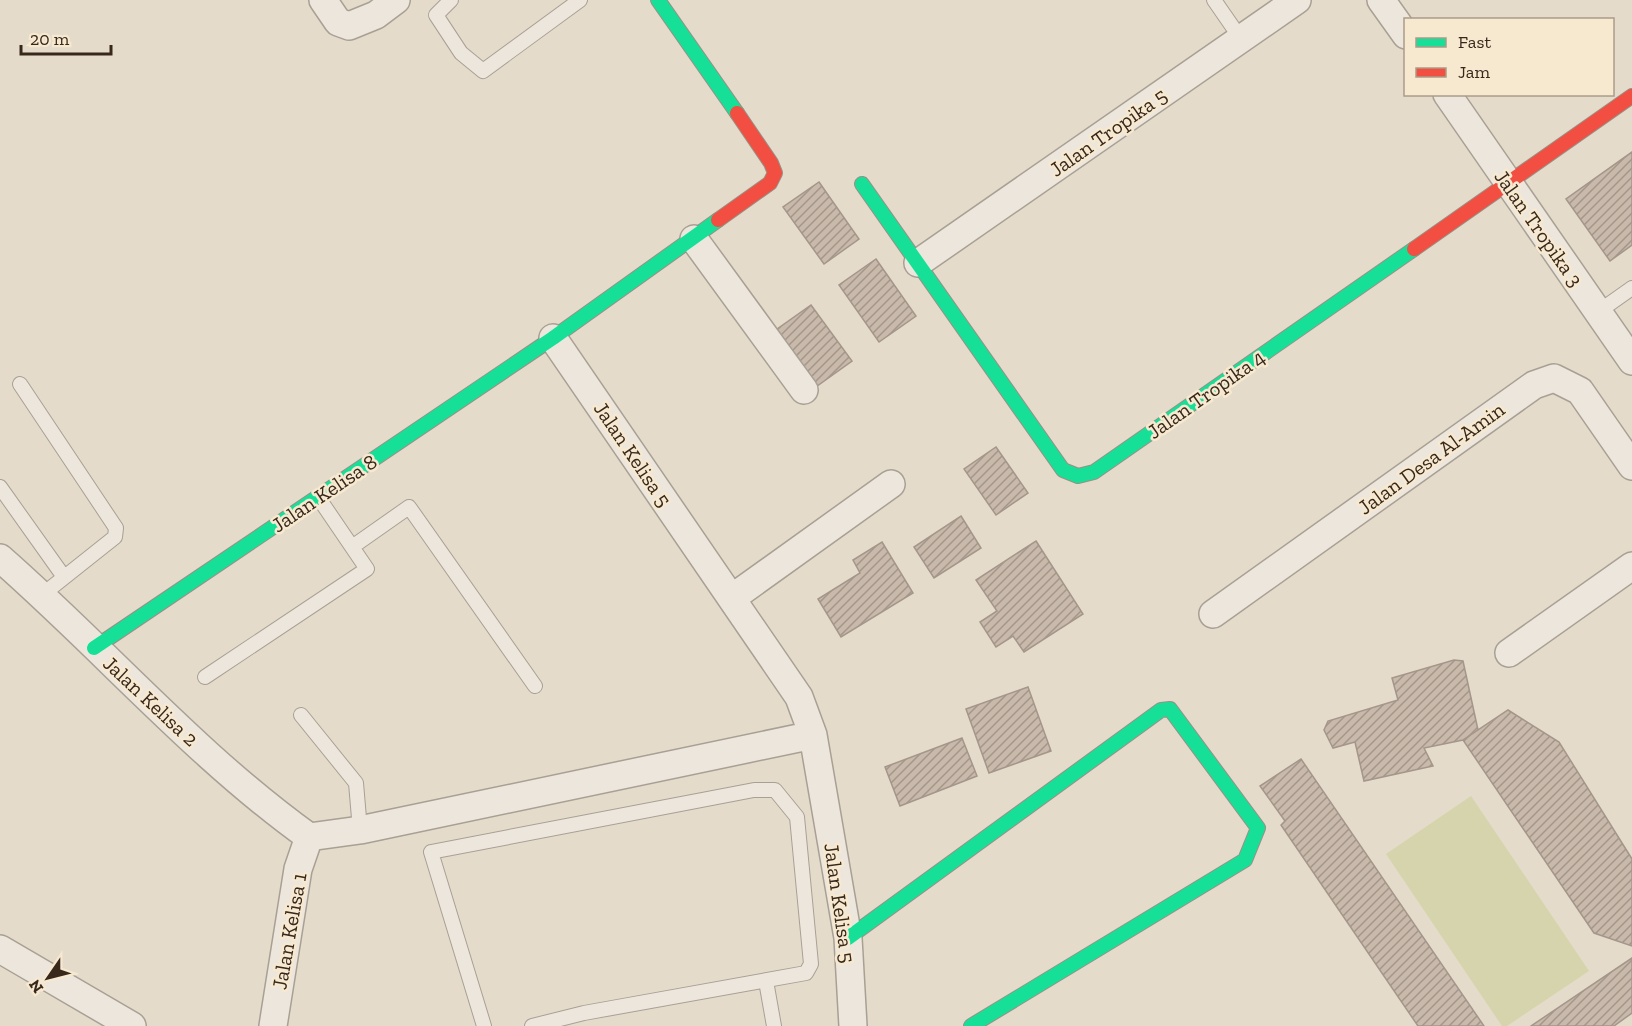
<svg xmlns="http://www.w3.org/2000/svg" width="1632" height="1026" viewBox="0 0 1632 1026" font-family="'Zilla Slab',serif">
	<style>
		.garden { fill: #d6d4ac }
		.building { fill: url(#building-hatch); stroke: #a4968a; stroke-width: 1.5 }
		.lines { fill: none; stroke-linecap: round; stroke-linejoin: round }
		.lane-casing { stroke: #a9a094; stroke-width: 16 }
		.street-casing { stroke: #a9a094; stroke-width: 30 }
		.fast-casing { stroke: #999084; stroke-width: 16 }
		.jam-casing { stroke: #999084; stroke-width: 16 }
		.lane { stroke: #ece6dd; stroke-width: 14 }
		.street { stroke: #ece6dd; stroke-width: 27 }
		.fast { stroke: #16e098; stroke-width: 14 }
		.jam { stroke: #f24e42; stroke-width: 14 }
		.labels { text-anchor: middle; dominant-baseline: central; stroke-width: 5; stroke-linejoin: round; paint-order: stroke }
		.street-label { font-size: 21px; fill: #38281c; stroke: #f7e9d0 }
	</style>
	<defs>
		<pattern id="building-hatch" width="6" height="6" patternUnits="userSpaceOnUse" patternTransform="scale(1.5)"><rect width="6" height="6" fill="#c8b9ab"/><path d="M-1 1l2-2M0 6l6-6M5 7l2-2" fill="none" stroke="#a3968a"/></pattern>
	</defs>
	<rect width="100%" height="100%" fill="#e4dbca"/>
	<path class="garden" d="M1471,796L1589,971L1507,1026H1502L1386,854Z"/>
	<path class="building" d="M1632,152V245L1610,261L1566,199Z
		M819,182L859,239L824,264L783,207Z
		M876,259L916,316L879,342L839,285Z
		M811,305L852,361L813,389L773,332Z
		M996,447L1028,493L996,515L964,469Z
		M961,516L981,548L934,578L914,547Z
		M1036,541L1083,614L1024,652L1013,636L996,647L980,622L997,611L976,580Z
		M882,542L913,593L841,637L818,599L860,573L853,560Z
		M1454,660L1463,661L1478,730L1463,740L1424,748L1433,766L1364,781L1355,742L1333,748L1324,730L1328,721L1398,700L1392,678Z
		M1028,687L1051,751L989,773L966,709Z
		M1508,710L1559,742L1632,859V946L1594,933L1463,740Z
		M962,738L977,776L900,806L885,767Z
		M1301,759L1484,1026H1418L1281,825L1285,821L1260,786Z
		M1632,958V1013L1614,1026H1531Z"/>
	<g class="lines">
		<defs>
			<path id="lane" d="M451,0L436,15L461,53L483,71L580,0
				M1214,0L1241,39
				M1598,312L1632,288
				M20,384L116,528L115,537L42,595
				M0,487L64,577
				M352,547L409,507L535,686
				M205,677L367,569L318,497
				M301,715L356,783L360,830
				M766,981L774,1026
				M484,1026L431,852L754,790H775L797,817L811,964L806,973L584,1013L532,1026"/>
			<path id="street" d="M323,0L338,22L349,26L376,15L396,0
				M1381,0L1406,35
				M1447,94L1632,361
				M694,239L804,390
				M918,263L1297,0
				M553,338L799,697L813,735L848,938L853,1026
				M0,558C104,649 196,756 309,837
				M732,598L891,484
				M1213,614L1534,385L1554,378L1580,391L1632,466
				M1509,653L1632,566
				M309,837L360,830L813,735
				M0,949L132,1026
				M273,1026L298,869L309,837"/>
			<path id="fast" d="M658,0L737,113
				M862,184L1063,470L1078,476L1094,472L1414,249
				M94,648L553,338L718,220
				M848,938L1161,710L1170,709L1258,828L1245,860L971,1026"/>
			<path id="jam" d="M718,220L770,183L775,173L771,163L737,113
				M1414,249L1632,96"/>
		</defs>
		<use href="#lane" class="lane-casing"/>
		<use href="#street" class="street-casing"/>
		<use href="#fast" class="fast-casing"/>
		<use href="#jam" class="jam-casing"/>
		<use href="#lane" class="lane"/>
		<use href="#street" class="street"/>
		<use href="#fast" class="fast"/>
		<use href="#jam" class="jam"/>
	</g>
	<g class="labels">
		<g class="street-label">
			<text transform="translate(1108 132) rotate(-35)">Jalan Tropika 5</text>
			<text transform="translate(1539 228) rotate(55)">Jalan Tropika 3</text>
			<text transform="translate(1206 394) rotate(-35)">Jalan Tropika 4</text>
			<text transform="translate(633 454) rotate(56)">Jalan Kelisa 5</text>
			<text transform="translate(1431 458) rotate(-36)">Jalan Desa Al-Amin</text>
			<text transform="translate(324 493) rotate(-34)">Jalan Kelisa 8</text>
			<text transform="translate(151 701) rotate(43)">Jalan Kelisa 2</text>
			<text transform="translate(840 903) rotate(82)">Jalan Kelisa 5</text>
			<text transform="translate(289 931) rotate(-80)">Jalan Kelisa 1</text>
		</g>
	</g>
	<rect x="1404" y="18" width="210" height="78" fill="#f7e9d0" stroke="#ab9c88" stroke-width="1.5"/>
	<rect x="1416" y="38" width="30" height="9" fill="#16e098" stroke="#ab9c88" stroke-width="1.5"/>
	<text x="1458" y="48" font-size="18" fill="#38281c">Fast</text>
	<rect x="1416" y="68" width="30" height="9" fill="#f24e42" stroke="#ab9c88" stroke-width="1.5"/>
	<text x="1458" y="78" font-size="18" fill="#38281c">Jam</text>
	<g transform="translate(48 978) rotate(235)" stroke="#f7e9d0" stroke-width="4.5" paint-order="stroke">
	<path d="M0-4.5L10 22L0 15L-10 22Z" fill="#38281c"/>
	<text y="-9" font-size="16" font-weight="bold" text-anchor="middle" fill="#38281c">N</text>
	</g>
	<path d="M21 45v9h90v-9" fill="none" stroke="#38281c" stroke-width="3"/>
	<text x="30" y="45" font-size="18" fill="#38281c" stroke="#f7e9d0" stroke-width="4.5" paint-order="stroke">20 m</text>
</svg>
